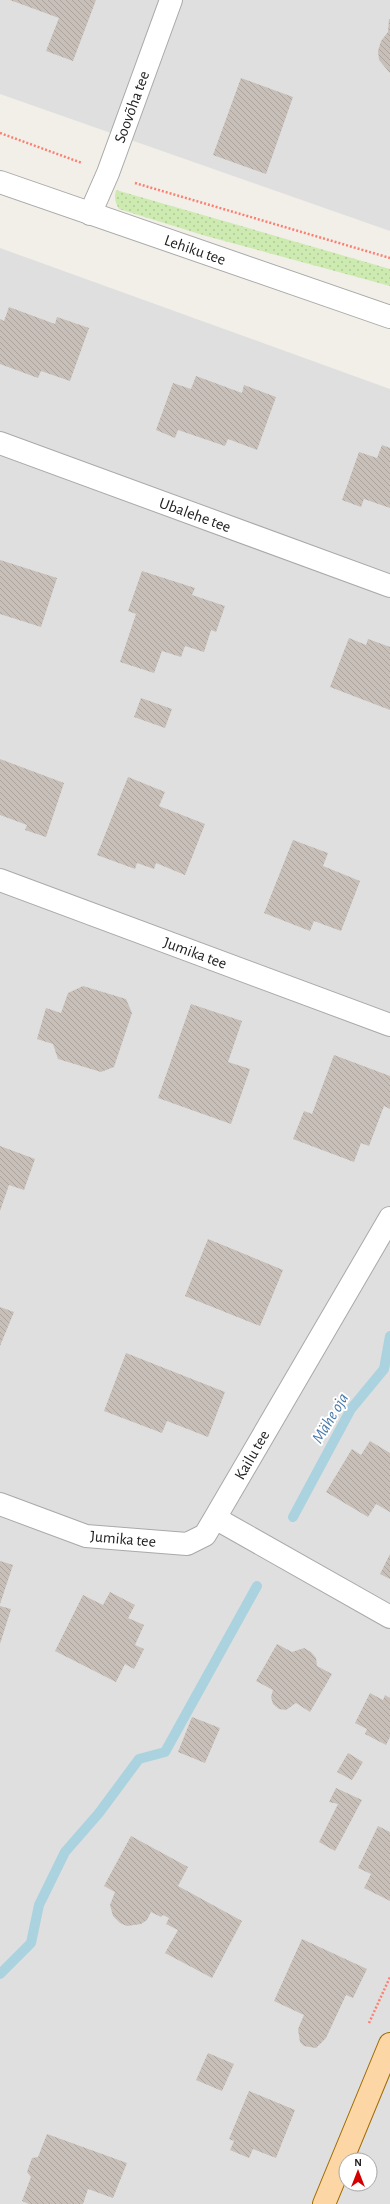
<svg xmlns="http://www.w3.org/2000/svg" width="390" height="2204" viewBox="0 0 390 2204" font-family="'Alegreya Sans',sans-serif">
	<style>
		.residential { fill: #e0dfdf; fill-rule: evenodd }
		.grass { fill: url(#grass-dots) }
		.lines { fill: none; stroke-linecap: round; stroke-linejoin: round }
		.stream { stroke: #aad3df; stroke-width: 10 }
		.building { fill: url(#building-back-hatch) }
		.minor-casing { stroke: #a9a9a9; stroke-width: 24 }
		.major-casing { stroke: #a06b00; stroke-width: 24 }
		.path { stroke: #fa8072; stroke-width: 2.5; stroke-dasharray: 2 2; stroke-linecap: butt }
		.minor { stroke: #fff; stroke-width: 22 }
		.major { stroke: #fcd6a4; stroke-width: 22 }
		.labels { text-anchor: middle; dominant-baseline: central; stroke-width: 4; stroke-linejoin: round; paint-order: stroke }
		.street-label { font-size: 16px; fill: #222; stroke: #fff }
		.water-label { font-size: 17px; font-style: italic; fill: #4a7aab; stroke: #fff }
	</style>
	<defs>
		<pattern id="grass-dots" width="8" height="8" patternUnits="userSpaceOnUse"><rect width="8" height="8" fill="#cdebb0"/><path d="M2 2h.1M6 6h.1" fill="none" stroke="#b0c997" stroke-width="1.8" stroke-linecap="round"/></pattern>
		<pattern id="building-back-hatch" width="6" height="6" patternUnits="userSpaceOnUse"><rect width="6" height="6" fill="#c7bfb8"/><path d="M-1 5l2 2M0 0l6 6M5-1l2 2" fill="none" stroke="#aba49e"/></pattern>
	</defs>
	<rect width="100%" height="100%" fill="#f2efe9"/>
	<path class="residential" d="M0,0H390V231L0,94Z
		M0,248L390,389V2204H0ZM346,2160H370V2184H346Z"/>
	<path class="grass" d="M116,190L390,269V286L206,236L119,209C115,202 114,198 116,190Z"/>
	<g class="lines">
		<path class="stream" d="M293,1517L351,1409L384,1369L390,1336
			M0,1974L31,1943L39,1905L65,1852L99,1813L139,1759L165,1752L257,1586"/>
	</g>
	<path class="building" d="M10,0H96L73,61L46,51L59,18Z
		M389,19H390V73L379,60L378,51L381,41L388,32Z
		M241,78L293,97L266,174L213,155Z
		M9,307L55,324L57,317L89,328L70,381L41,371L38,378L0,364V319L4,321Z
		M196,376L242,393L244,385L276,397L257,450L228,439L225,446L178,430L175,438L156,430L173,383L191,389Z
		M382,445L390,448V508L364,499L361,507L342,500L359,452L377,458Z
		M0,560L57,578L41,627L0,614Z
		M142,571L195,588L192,595L225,606L216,632L211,630L204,652L185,646L181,657L162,651L154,673L120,662L136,614L128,611Z
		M349,638L366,645L368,639L390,647V710L330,687Z
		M141,698L172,709L165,728L134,717Z
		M0,759L64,783L46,837L25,830L27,825L0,815Z
		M128,777L165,792L159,806L205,824L185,875L156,863L154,869L137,863L135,869L97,855Z
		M293,840L328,853L323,866L360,881L341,931L314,921L310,931L264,913Z
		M83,986L126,999L132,1013L114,1067L101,1072L58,1059L53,1044L37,1039L46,1008L61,1013L68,993Z
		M191,1004L242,1021L228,1062L250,1069L231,1124L158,1098Z
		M334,1055L390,1076V1109L384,1106L369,1146L361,1143L354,1162L293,1139L304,1111L312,1114Z
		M0,1146L35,1159L24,1190L9,1185L0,1211Z
		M208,1239L283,1270L260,1326L185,1296Z
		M0,1307L14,1312L0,1346Z
		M126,1353L225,1392L208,1437L167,1421L162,1433L104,1411Z
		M370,1441L390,1453V1512L376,1504L368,1517L326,1492L352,1449L361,1455Z
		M390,1554V1579L380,1574Z
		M0,1561L13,1565L0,1604Z
		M110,1592L135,1605L128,1618L144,1625L135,1645L144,1649L134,1669L125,1664L116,1682L55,1651L83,1595L103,1605Z
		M0,1606L11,1609L0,1644Z
		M277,1644L292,1652L304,1648L311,1652L316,1658L317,1666L332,1674L310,1712L296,1703L286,1710L279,1709L273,1704L271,1697L273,1690L256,1681Z
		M370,1693L383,1700L385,1695L390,1698V1737L386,1745L365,1734L367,1729L355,1723Z
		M192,1717L220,1728L205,1763L178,1752Z
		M348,1753L363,1762L352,1780L337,1772Z
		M336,1788L362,1800L335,1851L319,1842L338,1804L329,1802Z
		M378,1826L390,1832V1901L364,1888L371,1874L358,1868Z
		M131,1836L188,1867L178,1886L242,1921L212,1978L165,1953L178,1930L166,1924L169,1918L163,1915L161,1917L151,1912L147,1920L141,1924L127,1926L120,1923L113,1916L110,1905L115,1892L104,1886Z
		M302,1939L367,1969L353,1998L346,1995L326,2038L316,2048L304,2046L300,2042L298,2029L304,2015L274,2001Z
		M208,2053L234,2064L222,2091L196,2080Z
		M249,2091L295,2110L276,2158L253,2149L249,2158L230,2150L234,2141L229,2139Z
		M47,2134L127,2163L113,2198L88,2189L83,2204H29L22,2201L31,2177L27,2172L32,2158L38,2157Z"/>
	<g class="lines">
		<defs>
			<path id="minor" d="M0,182L390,317
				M90,214L108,173L171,0
				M0,443L390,586
				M0,880L390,1025
				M390,1218L215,1518L390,1617
				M0,1504L86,1536L187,1544L205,1535L215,1518"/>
			<path id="major" d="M324,2204L390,2044"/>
		</defs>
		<use href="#minor" class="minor-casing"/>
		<use href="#major" class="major-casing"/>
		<path class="path" d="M0,133L82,163
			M135,183L390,258
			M369,2023L390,1977"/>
		<use href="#minor" class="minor"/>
		<use href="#major" class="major"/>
	</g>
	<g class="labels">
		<g class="street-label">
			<text transform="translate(132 107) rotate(-70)">Soovõha tee</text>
			<text transform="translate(195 250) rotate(19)">Lehiku tee</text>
			<text transform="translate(195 515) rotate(20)">Ubalehe tee</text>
			<text transform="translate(195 953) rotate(20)">Jumika tee</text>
			<text transform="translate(252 1455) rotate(-60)">Kailu tee</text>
			<text transform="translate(123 1539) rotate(5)">Jumika tee</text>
		</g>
		<g class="water-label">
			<text transform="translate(330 1418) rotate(-59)">Mähe oja</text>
		</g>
	</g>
	<g transform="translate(358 2172)"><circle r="19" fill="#ffffff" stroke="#a7a7a7"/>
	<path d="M0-3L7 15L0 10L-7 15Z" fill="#d40000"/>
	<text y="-6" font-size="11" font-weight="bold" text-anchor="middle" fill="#222222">N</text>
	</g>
</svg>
